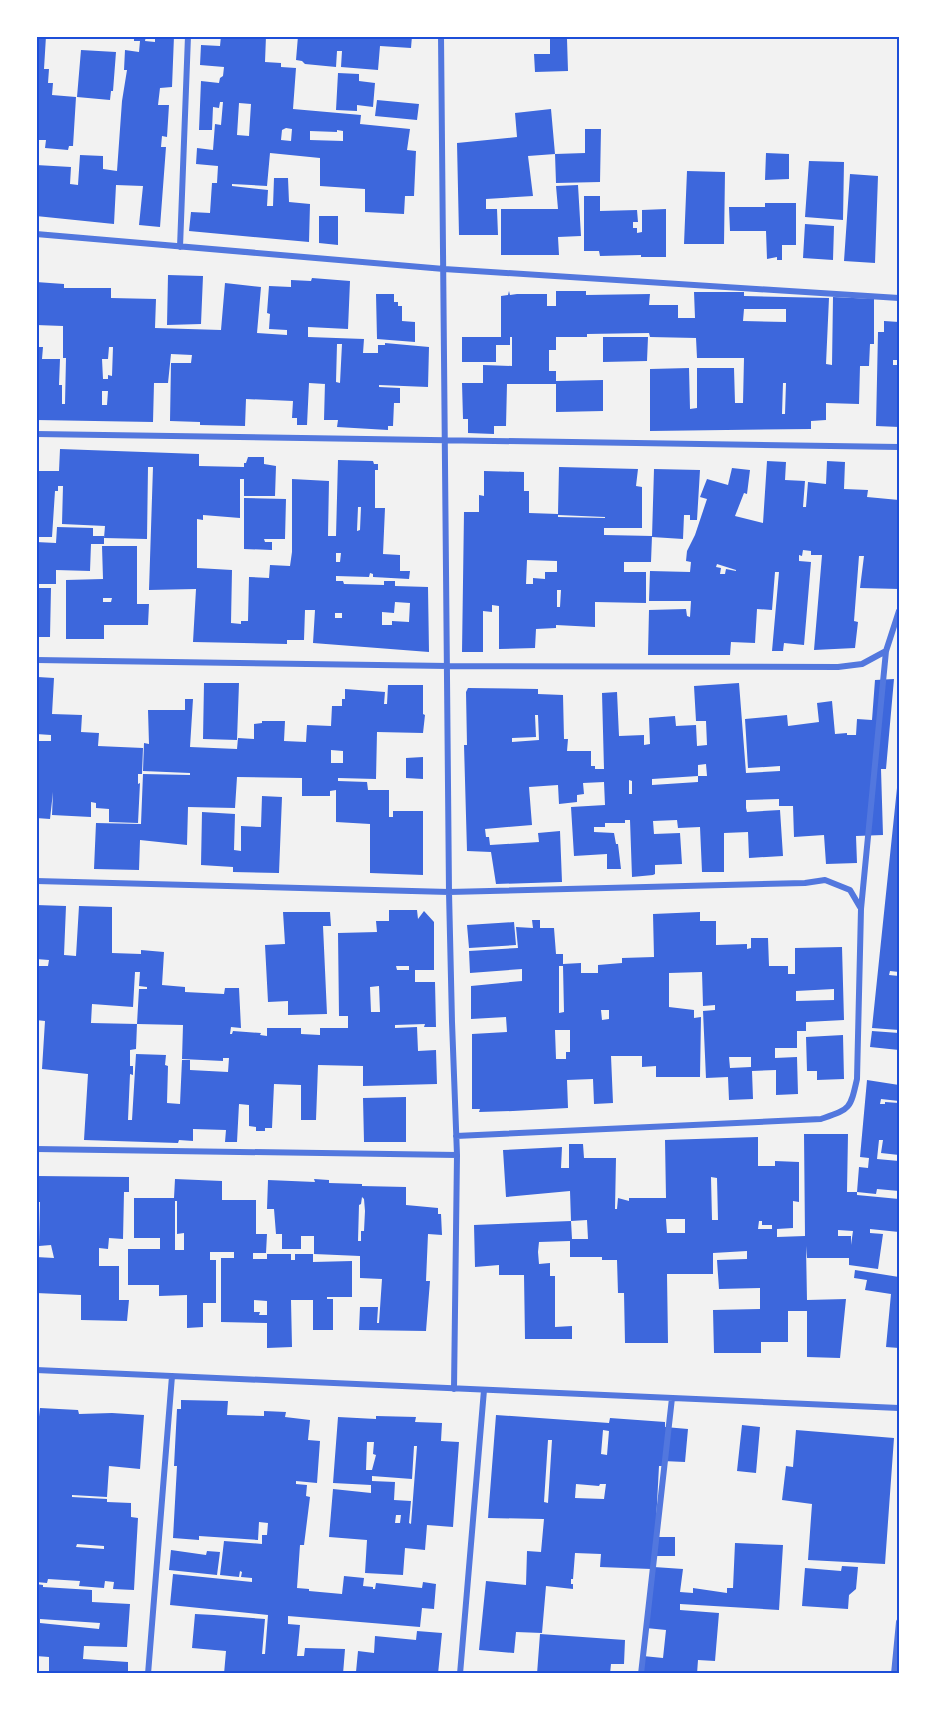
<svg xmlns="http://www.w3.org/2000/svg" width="935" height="1710" viewBox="0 0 935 1710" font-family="'DejaVu Sans',sans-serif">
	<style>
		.building { fill: #3d67dc; fill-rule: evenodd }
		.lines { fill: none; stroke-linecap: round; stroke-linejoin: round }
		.minor { stroke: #5277de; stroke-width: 6 }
		.neatline { fill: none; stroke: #1d4ed8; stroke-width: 2 }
	</style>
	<rect width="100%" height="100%" fill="#f2f2f2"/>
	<path class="building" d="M36,36H46L44,69H49L48,83H53L52,95L76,97L73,146H69L68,150L45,148L46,140H36Z
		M134,36H146L145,41L155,42V36H174L172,87L160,88L158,105H169L167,137L162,136L161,147H166L160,227L139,225L143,186L116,185L114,224L36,216V165L71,167L70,184L78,185L80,155L103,156V169L117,171L122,101L127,70H124L125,50L139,52L140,41H134Z
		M221,36H266L265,62L281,63V67L296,68L293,109L361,115L360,124L410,129L407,150L416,151L414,196H405L404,214L365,212V189L320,186V158L270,153L267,186L232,184V186L268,190L267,206H273L274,178H288L289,202L310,204L309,242L189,231L191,212L210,213L212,183H217L218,166L196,164L197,148L213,150L215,124L221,125L223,102H220L219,108L213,107L212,130H199L201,81L219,83L220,78L223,76L224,67L200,65L201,45L220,46ZM239,103L251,104L249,136L237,135ZM286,128L292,129L291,141L281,140L282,130ZM337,130L343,131V141L310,140V131L337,132Z
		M298,36H412L411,48L380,46L378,70L341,67L342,51H337L336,67L305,64L302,61L296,60Z
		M550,39H567L568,71L535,72L534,54H550Z
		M81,50L116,52L113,91H111L110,100L77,97Z
		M338,73L359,74V81L375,83L373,107L357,105V111L336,110Z
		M377,100L419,104L417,120L375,116Z
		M551,109L555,154L528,156L533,196L486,199V209H497L498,235H459L457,143L517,137L515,113Z
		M585,129H601L600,182L556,183L555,154L585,153Z
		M766,153L789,154V179L765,180Z
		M809,161L844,162L843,220L805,217Z
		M687,171L725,172L724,244H684Z
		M850,174L878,176L875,263L844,261Z
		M578,185L581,236L558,237L559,255H501V209H558L556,186Z
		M584,196H600V211L637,210L638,222H633V228H637V233L642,232V210L666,209V257H641V255L600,256L599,251H584Z
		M765,203H796V245H782V260H777V257L767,259L766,231H730L729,207H765Z
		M319,216H338V245L319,243Z
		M805,224L834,226L833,260L803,258Z
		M168,275L203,276L201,324L167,325Z
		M312,278L350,281L348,329L308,327V337L364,339L363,353H378V345H385V343L429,347L428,387L379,385V387L400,388V403H394L393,426H388V430L337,427L338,420H324L325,382V384L309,383L307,425H297V418H292L293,401L246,399L245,426L200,425V422L170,421L171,363H191L192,355L171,354L168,383H154L153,422L36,420V347H43L42,359H60L59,385H62V404H65L66,358H63V326L36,325V282L64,284V288H111V298L156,299L155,328L221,330L225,283L261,287L257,333L287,335V330L269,329L270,314L267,313L269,286L291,287V280L311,281ZM337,344H342L340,383L336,382ZM109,347H113L112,376L108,375V379H103L102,359H108ZM102,391H108L107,405H102Z
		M509,291L510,295L517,294H547V306H556V291H586V295L650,294L649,305H678V318H695L694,292H744V296L829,298L826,364L832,365L833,297L874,299V344H870L869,366H860L859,404L826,403V420L811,421V429L650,431V369L689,368L690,409L697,408V368H734L735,403H743L744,358H697L696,338L650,337L649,333L587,334V337H556V350H549V371H556V381L603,380V411L556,412V384H507L506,426H494V434L468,433V419H463L462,383H483V365L512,366V337H510V345H496V362H462V337H501V296L508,295ZM744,309H786V322L743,321ZM783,383H786L785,414H782Z
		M376,294H394V302H398V306H402V321L415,322V342L377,339Z
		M884,321L899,322V360H893V365H899V427L876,426L878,332H884Z
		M603,337H648L647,361L603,362Z
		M60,449L199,454V466L244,467V463H246L248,457H264V464L276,466L275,496H244V479H240V518L203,515V520L197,519V568L232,570L231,623L241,624V621H248L249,577L269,578L270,565L290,566L292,552V479L329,481L328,536H336L338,460L373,461L374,464H378V470H375V508H385L383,554L400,555V571H410L409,579L373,577V574L370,573L369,577L336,576V581H343L344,584L384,585V581H395V586L428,587L429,652L313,643L315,610H305L304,640H287V644L193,642L196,589L149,590L153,467H148L147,539L104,538L105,526L62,524L63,486H58V491H55L52,537H36V471H59ZM358,507H361L360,530L357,531ZM336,553H341L340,562H336ZM395,602L410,603L409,622L392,621V625H382V612L394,613ZM335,613H342V618H335Z
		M767,461L786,462L785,480L805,481L803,507H806L808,482L826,484L827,461L845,462L844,489L868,490L867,497L899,500V589L860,588L864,556H859L854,621L858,622L855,648L814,650L822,555H811V551L803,550L802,556L799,555V561L811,562L804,645L784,643L783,651H772L779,572H775L772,610L757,609L755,643L731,642L730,655H648L649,610L686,609L687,616L690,617L691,601H649L650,571L690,572L691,562L686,561L687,551L695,535L707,499L700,497L707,479L728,485L732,468L750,470L747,494L744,493L735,516L763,523ZM717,564L736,570V571L726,569L725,574H720L721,568L716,567Z
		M559,467L638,469L636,486L642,487V528H604V535L652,536L651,562H624V572H646V603L595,602V627L556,625V628L536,629L535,648L499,649V606L492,605V612L483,611V652H462L464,512H479V495L484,496V471L524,472V491H529V513L558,514ZM558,515L605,517V518L558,517ZM527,560L557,561V572H545V579L533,578V584H526ZM557,590H561L560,607H557Z
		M654,469L700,470L697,520H690V515H684L683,539L652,537Z
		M244,498L286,499L285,539H264L265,542H272V550L244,549Z
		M57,527L93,528V536H104V544H91L90,571L56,570V584H36V542L56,543Z
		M102,546H137V604H149L148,625H104V639H66V580L103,579ZM103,598H112L111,602H103Z
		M36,588H51L50,637H36Z
		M38,677L54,678L52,714L82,715L81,732L99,733L98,746L143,748L142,774H138V784L140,783L138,823L109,822V809L96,808V803L91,802V817L52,815L53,792L50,819L36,818V741H51V735L36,734Z
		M894,679L886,769H881L883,835L856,836L857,863L826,864L824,835L794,837L793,806H779V799L746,800V808L747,812L780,810L783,856L749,858L748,832L724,833V872H702L700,827L678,828L677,820L653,821L654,834L680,833L682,864L655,865V874L653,875L632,877L630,820H625V823H605V827H594V832L614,833L616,844H618L621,869H607V854L574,856L571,807L605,805L604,782L583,783L584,794L577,795V802L559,804L558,785L529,787L532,825L485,829L486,837H489L490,845L539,842L538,833L560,831L562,882L496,884L491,852L467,851L464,745H467L466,692L468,688L538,689V694L563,695L564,739H568L567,751H591V766H595V769H604L602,693L617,692L619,736L644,735V745L650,744L649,718L675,716L676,726L696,725L697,746L707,745L706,721H696L694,686L739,683L746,773L780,771V766L748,768L745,719L787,715L788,726L819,722L817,703L832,701L835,734L847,733V735H856L857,719L872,720L875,680ZM535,715H538L539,740L512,742V738L536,737ZM706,764L707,776H698V782L652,785V779L698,776V765ZM629,780L632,781V794H629Z
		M204,683H239L237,740L203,739Z
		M388,685H423V714L425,715L423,733L377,732L376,779L338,778V781L367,782L368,790H389V817H393V811H423V875L370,873V824L336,822V790L330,791V796H302V778L237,777L235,808L188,807L187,845L140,840L139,870L94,869L96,823L141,824L143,774L190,775V773L143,771L144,743L149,744L148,710H185V699H193L190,747L237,749L238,738L254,739V724L262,723V721H285L284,741L306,742L307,725L331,726L332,706H342V699H345V689L385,692L384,704H387ZM331,750L343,751V763H331Z
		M423,757V779L406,778V758Z
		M897,788H899V972L890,971L889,975L899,976V1030L872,1028Z
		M262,796L282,797L279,873L233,872V867L201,865L202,812L235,814L234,850L241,851V826L261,827Z
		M36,905L66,906L64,955L76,956L79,906L112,907V953L141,954V950L164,952L162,985L185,987V992L224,994L225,988H239L241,1028L231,1027L230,1034H232L233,1031L261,1033L260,1035L267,1036V1028H301V1034L320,1035V1028H348V1016H339L338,933L377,932L376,921H389V910H417L418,919L424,911L434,922V970H415V982H435L436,1027H424L425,1024L395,1025V1028L417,1027L418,1051L436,1050L437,1084L363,1086V1066L318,1065L316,1120H301V1085L274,1084L272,1128H265V1131H256V1127L249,1126V1105L239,1104L237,1142H225L226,1130L193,1129V1141L179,1140L178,1143L84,1140L88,1074L42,1069L45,1021L36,1020V966H48L49,960L36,959ZM396,966H409V970H397ZM135,972H140L139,986L147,987V989H139L137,1024L183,1025L182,1059L223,1061V1058H229L228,1072L190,1070V1060H182L180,1104L167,1103L168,1066L165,1065L166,1055L136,1054L132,1120H128L130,1074L133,1075V1066H130V1050L136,1049L137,1024L91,1023L92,1004L133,1007ZM379,986L380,1012H371L370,987Z
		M283,912H330L331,926H323L327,1014L288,1015V1001L268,1002L265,945L285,944Z
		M700,912V921H716V945L747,944V949L751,948V938H768L769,966H788V974H795V948L842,947L844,1020L806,1022V1031H797V1048H775V1058L797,1057L798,1094L776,1095V1070L752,1071L753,1099L729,1100L728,1077L706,1078L703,1011L715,1010V1005L703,1006L702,972L669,973V1007L694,1010V1018L701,1017L700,1077H656V1066L642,1067V1056H611L613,1103L594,1104L593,1079L567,1080L568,1108L513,1111L479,1112L480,1109H472V1034L507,1032L506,1017L471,1019V986L522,981V969L470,973L469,951L518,948L516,927L533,928L532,920H540V928H554L556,954H563V964L581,963V973H598V965L622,963V958L654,957L653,914ZM559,966H563L564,1012L559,1013ZM834,989V1000L796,1001V991ZM601,1010H609V1019L602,1020ZM555,1030H570V1052H566V1059H556ZM729,1057H751V1067L730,1068Z
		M514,922L516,945L469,948L467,925Z
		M872,1031L899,1033V1050L870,1047Z
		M843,1035L844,1079L817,1080V1071H807L806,1037Z
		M867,1080L899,1085V1101L881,1099L880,1104H885V1102L899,1103V1155L881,1153L883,1140H879L877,1159L899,1161V1191L877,1189L876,1194L857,1192L859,1167L868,1168L869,1158L860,1157Z
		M406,1097V1142H364L363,1098Z
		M36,1117H39L38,1139H36Z
		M804,1134H848L847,1192H857V1195L899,1199V1232L870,1229V1233L883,1234L878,1269L849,1265V1258H807L806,1246L807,1300L846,1299L840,1358L807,1357V1311H788V1342H761V1353H714L713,1310L760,1309V1288L719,1289L717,1260L747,1259V1251L713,1253V1274H667L668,1343H625L624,1293H618L617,1260H602V1257H570V1241L539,1242L538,1252L539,1264L550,1263V1276H555V1327L572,1326V1339H525L524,1275H499V1265L475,1267L474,1225L571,1221L572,1239H588L587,1220L571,1221L570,1191L506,1197L503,1150L562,1147L561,1168H569V1144H583L584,1158H616L615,1209H617L618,1198L629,1201V1198H666L665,1140L758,1137V1166H775V1161L799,1162V1202L793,1201V1228L777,1229V1237L805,1236ZM711,1177L717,1178L718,1220H712ZM666,1219H685V1233H667ZM759,1221H762V1225H772V1229H758ZM838,1230L853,1231L851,1245V1236H838Z
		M37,1176L129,1177V1192H124L123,1239L109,1238L108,1249L99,1248V1266H119V1300H129L127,1321L81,1320V1295L36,1293V1257L54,1258L51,1245L39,1246L40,1202H36Z
		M175,1179L222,1181V1200H256V1234H267L266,1253H253V1259H267V1254H291V1260H295V1254H313V1262L352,1261V1297H327V1299H333V1330H313V1300H291L292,1347L267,1348V1323L221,1322V1258H234V1252H210V1260H216V1303H203V1327L187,1328V1295L159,1296V1285H128V1249H160V1238H134V1198H174ZM175,1201H177V1234L184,1233V1250H175ZM254,1300L267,1301V1315H259L260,1312H254Z
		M314,1179L329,1180V1183L362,1184V1186L406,1187V1205L438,1208V1214H441L442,1235L428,1234L426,1281H430L426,1331L359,1330L360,1307H378L377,1323H379L382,1279L360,1278V1256L314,1254V1236H301V1249H282V1234H276L274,1209H267L268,1180L315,1182ZM362,1197L364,1199L365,1211L364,1231H361V1241H358L359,1205L361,1204Z
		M855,1270L899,1277V1348L886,1347L891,1294L865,1290L867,1280L854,1278Z
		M181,1400L228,1401L227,1415L264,1416V1411L286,1412L285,1417L310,1420L308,1440L320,1441L317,1483L296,1481V1484L307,1485L306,1496L310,1497L304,1545H300L297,1588L309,1589V1591L342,1594L344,1576L364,1578L363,1586L373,1587V1589H375L376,1583L422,1588L423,1582L436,1584L434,1609L422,1608L420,1627L288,1616V1624L300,1625L297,1656H304L305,1648L345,1649L343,1674H224L226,1651L192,1648L195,1614L214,1615L265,1619L262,1654H265L268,1615L170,1605L173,1574L252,1582V1578L241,1577L242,1572L240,1571L239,1577L220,1575L224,1541L262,1544V1535H267L268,1523L259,1522L258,1540L199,1536V1540L173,1538L177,1466H174L177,1409H181Z
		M40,1408L78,1410L79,1414L112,1413L144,1415L140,1469L109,1466L107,1497L72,1495V1497L107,1499V1502L131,1503V1517L138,1518L134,1590L113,1589L114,1582L105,1581L104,1588L79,1586L80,1581L48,1579L47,1583L36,1582V1443ZM77,1544L104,1546V1549L76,1547Z
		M496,1415L609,1423L610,1418L665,1422V1427L688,1429L685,1462L663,1461L662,1466H659L655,1541L656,1537H675V1556H655L654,1567L683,1569L680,1592L693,1593V1588L727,1593V1588H733L735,1543L783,1545L779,1610L680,1604V1610L719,1613L715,1661L698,1660L697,1674H642L643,1656L663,1658L666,1630L646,1628L651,1569L600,1567L601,1554L575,1553L573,1579H571V1584H573V1589L546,1586L542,1633L516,1632L514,1653L479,1650L486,1581L526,1585L527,1551L541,1552L544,1519L488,1518ZM603,1430L609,1431L607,1455L601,1454ZM548,1440H552L548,1503L544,1502ZM576,1484L599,1486L600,1484H606L604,1499L575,1498Z
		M376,1416L416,1417L415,1422L442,1423L441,1441L459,1442L453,1527L427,1525L425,1550L405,1548L403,1575L365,1573L367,1540L329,1537L333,1489L371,1493V1485L333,1483L338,1417L376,1419ZM367,1442H374L373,1454L376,1455L372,1470H366ZM414,1446H417L411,1524L409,1523L411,1501L394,1500L395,1482L372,1481V1476L412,1479ZM396,1515H401L400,1523H395Z
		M742,1425L760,1427L756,1473L737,1471Z
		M796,1430L894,1438L885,1564L808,1560L812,1504L782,1500L786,1466L793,1467Z
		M171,1550L206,1555L207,1551L220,1552L217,1575L169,1570Z
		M842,1566L858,1567L856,1589L849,1595L848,1609L802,1606L805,1568L841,1571Z
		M36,1584L43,1585V1587L92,1590V1602L130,1604L127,1647L84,1646L83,1659L128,1662V1674H49V1657L36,1656ZM40,1619L100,1623L99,1629L40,1623Z
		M417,1631L442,1633L438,1674L356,1672L358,1651L374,1653L375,1636L416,1640Z
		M540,1634L625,1640L624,1664H611L610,1674H537Z"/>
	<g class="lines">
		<path class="minor" d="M441,36L449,892L452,1022L457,1155L454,1389
			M36,234L444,269L899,298
			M180,247L188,36
			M36,434L899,447
			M36,660L448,666L838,667L862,664L886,651
			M36,881L449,892L805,883L825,880L850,890L860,907
			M456,1136L821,1119C850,1109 850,1110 857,1079L861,909L886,651L899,611
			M36,1149L457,1155
			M36,1370L899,1408
			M148,1674L172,1376
			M460,1674L484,1390
			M641,1674L672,1398
			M894,1674L899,1622"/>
	</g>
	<rect width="935" height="1710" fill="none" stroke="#ffffff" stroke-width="75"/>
	<rect x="38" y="38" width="860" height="1634" class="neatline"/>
</svg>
